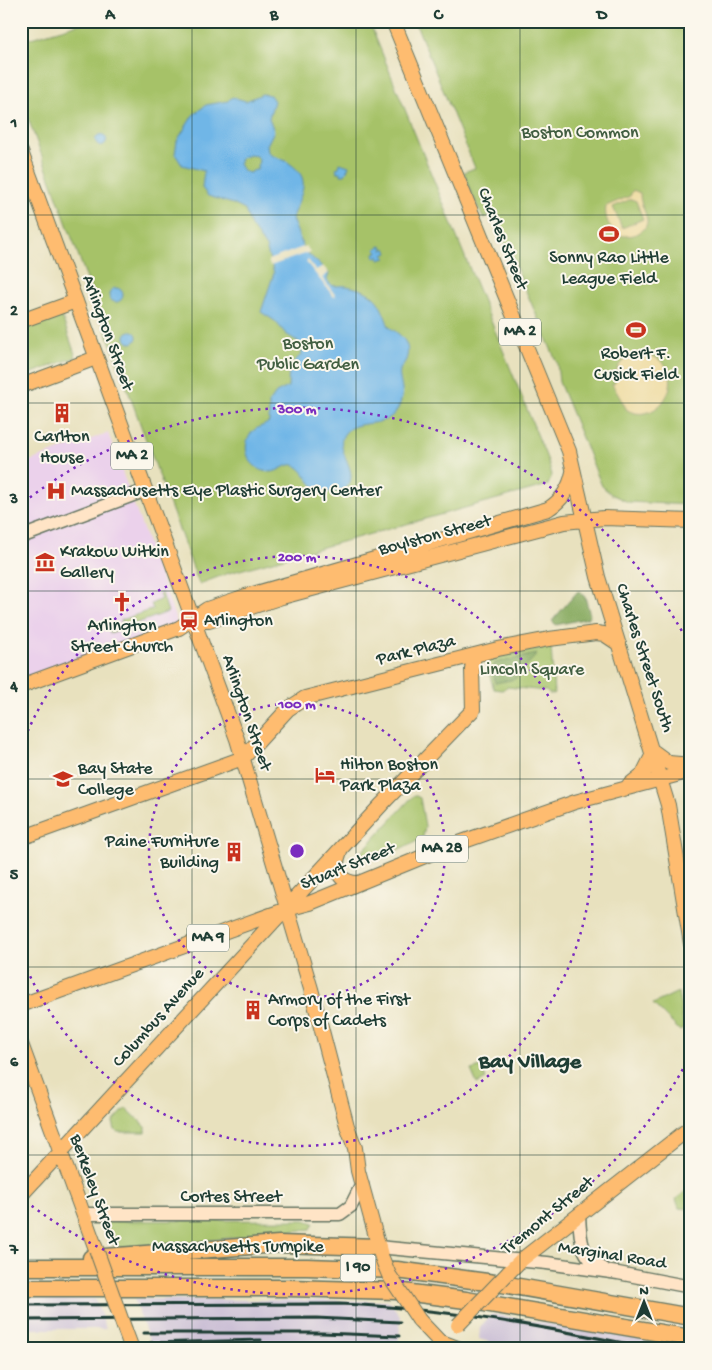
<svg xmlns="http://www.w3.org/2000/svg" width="712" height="1370" viewBox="0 0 712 1370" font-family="'Gochi Hand',sans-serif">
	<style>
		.built { fill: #ebd1eb }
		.industrial { fill: #cbbfd5 }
		.green { fill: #a6c268; stroke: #62804e }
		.forest { fill: #84a85c; stroke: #527248 }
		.sand { fill: #eeda9e; stroke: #868c69; fill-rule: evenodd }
		.water { fill: #70b6e7; stroke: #487a8e; fill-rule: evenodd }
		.pier { fill: #e8e1be }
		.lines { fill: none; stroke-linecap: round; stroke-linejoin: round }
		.secondary-casing { stroke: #657664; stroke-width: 15 }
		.primary-casing { stroke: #657664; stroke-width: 16 }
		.highway-casing { stroke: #657664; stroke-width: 19 }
		.secondary { stroke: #ffe4c6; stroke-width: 12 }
		.primary { stroke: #febc70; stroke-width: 14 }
		.highway { stroke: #febc70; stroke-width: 16 }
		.rail { stroke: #1f3d34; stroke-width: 3 }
		.primary-bridge-casing { stroke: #657664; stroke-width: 16; stroke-linecap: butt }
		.primary-bridge { stroke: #febc70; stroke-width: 14 }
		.grid { fill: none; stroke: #1f3d34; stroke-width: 1; stroke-opacity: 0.55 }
		.ring { fill: none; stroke: #7b2cbf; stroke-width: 2.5; stroke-dasharray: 2.5 5 }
		.labels { text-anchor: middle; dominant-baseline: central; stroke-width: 4; stroke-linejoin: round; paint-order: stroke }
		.shield { fill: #fbf7ec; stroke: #61756b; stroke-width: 1 }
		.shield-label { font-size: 16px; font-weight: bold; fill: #1f3d34 }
		.park-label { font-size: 18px; fill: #415e41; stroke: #fbf7ec }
		.street-label { font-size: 18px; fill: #1f3d34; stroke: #fbf7ec }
		.poi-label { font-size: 18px; fill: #1f3d34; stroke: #fbf7ec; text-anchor: start }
		.district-label { font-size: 22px; font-weight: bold; fill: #1f3d34; stroke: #fbf7ec }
		.centre { fill: #7b2cbf; stroke: #fbf7ec; stroke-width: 2.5 }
		.ring-label { font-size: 15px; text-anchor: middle; font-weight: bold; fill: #7b2cbf; stroke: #fbf7ec; stroke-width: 4; stroke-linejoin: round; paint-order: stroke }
		.neatline { fill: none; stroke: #1f3d34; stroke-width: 2 }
		.grid-label { font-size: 16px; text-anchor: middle; font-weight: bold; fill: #1f3d34 }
	</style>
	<rect width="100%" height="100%" fill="#fbf7ec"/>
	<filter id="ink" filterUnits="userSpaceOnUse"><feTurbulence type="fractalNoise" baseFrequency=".02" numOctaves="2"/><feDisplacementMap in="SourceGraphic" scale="10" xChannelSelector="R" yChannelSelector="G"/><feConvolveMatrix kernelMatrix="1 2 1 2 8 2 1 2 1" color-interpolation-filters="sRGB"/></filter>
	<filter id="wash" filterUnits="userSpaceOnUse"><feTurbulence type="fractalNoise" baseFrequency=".0096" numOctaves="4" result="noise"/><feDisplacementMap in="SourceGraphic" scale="20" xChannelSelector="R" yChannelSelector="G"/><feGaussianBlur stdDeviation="1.12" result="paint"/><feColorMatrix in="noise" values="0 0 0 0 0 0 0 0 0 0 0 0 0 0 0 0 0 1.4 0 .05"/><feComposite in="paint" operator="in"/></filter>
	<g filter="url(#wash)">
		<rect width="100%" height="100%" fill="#e8e1be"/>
		<path class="built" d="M108,433L179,628L21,686V464Z"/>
		<path class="industrial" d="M21,1298L95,1299L106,1329H21Z
			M134,1299L390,1301L401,1318L398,1349H152Z
			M492,1314L691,1348V1349H514L479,1339L480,1327Z"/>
		<path class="green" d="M89,21H369L548,461L552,475L548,485L229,573L199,584L21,99V41Z
			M412,21H691V505L628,502L611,494L602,486L559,382L557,363L493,214L483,218L470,190L464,172L475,168L418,29Z
			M61,314L76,357L21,377V329Z
			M162,593L168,612L110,633L109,630L122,625L121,620L153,609L151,604L161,599L159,594Z
			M551,646L554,694H549L546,691L507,687L502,690L494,689L486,663L489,657H498Z
			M414,795L420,798L425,826L423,837L412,844L360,864L356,863L359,855Z
			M678,992L684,1028L680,1031L653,1004Z
			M481,1067L486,1079L477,1084L471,1070Z
			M126,1108L146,1127V1132H118L115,1130L113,1122Z
			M691,1187V1209L679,1208L676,1199Z
			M305,1220L314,1223L311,1229L203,1241L115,1248L105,1224L109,1221Z"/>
		<path class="forest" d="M578,591L585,597L590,615L588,618L556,625L552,621Z
			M537,654L515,679L495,683L492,668L495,663Z"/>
		<path class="sand" d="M633,190L640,193C640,205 645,209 647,220C648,234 628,238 618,235C609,228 604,218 606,206L630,196ZM631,199L636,201L643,219L622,228L613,207Z
			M638,353C697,358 665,430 627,410L612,384L615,383C614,367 623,357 638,353Z"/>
		<path class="water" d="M262,94L270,95L274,101L269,118L274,131L267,145L268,152C273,158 282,158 289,163C316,181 297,198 292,219L305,251L329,273L327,280L331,285C336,287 341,285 346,286C376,291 380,302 389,327C401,335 412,343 406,360C404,364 401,367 400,370C398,379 404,388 402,397C394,435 359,415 345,433C331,449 365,474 344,489C340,492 335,492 329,492C308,490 310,475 295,465C285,463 280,472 270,472C251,471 240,450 250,435C254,427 263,427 269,422V403L276,393L288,387L289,367L301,355L303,348L299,342L286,334L275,321L261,312L274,273L266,247L251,226L245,210L233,204L208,196L202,188L204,171L182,165L175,154L177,141L193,115L206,105L228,101L232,97L246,101ZM249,155L257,156L259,160L257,169L249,173L243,171L239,164L241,158Z
			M95.5 140a5.5 5.5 0 1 1 11 0a5.5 5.5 0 1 1-11 0Z
			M340,163L349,166L345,175H341V172H337L336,168L339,167Z
			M381,246L383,247L382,251L386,248L388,253L384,255L386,258L379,260V255L375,258L374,253L378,252L375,249Z
			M109 295a7 7 0 1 1 14 0a7 7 0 1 1-14 0Z
			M125 337a6 6 0 1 1 12 0a6 6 0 1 1-12 0Z"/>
		<path class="pier" d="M306,246L310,252L270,266L268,260Z
			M308,260L316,270L323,266L329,273L322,278L336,296L334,297L306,262Z"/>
	</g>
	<g filter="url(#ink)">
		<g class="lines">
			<defs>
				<path id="secondary" d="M21,537L144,491
					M83,1214H340L351,1206L362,1184
					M579,1214C580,1237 580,1258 604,1269
					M378,1247L547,1263L618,1273L691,1287"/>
				<path id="primary" d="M393,21L569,451L598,577L668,805L691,944
					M21,22L23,21
					M21,152L237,739L311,989L347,1126L355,1148L358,1171L381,1255
					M21,321L76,301
					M21,386L96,358
					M193,621H209L282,597L564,522L604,518L691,521
					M21,686L179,628L207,609L246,596L548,509C561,501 570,488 573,472
					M654,752L669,763L691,765
					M628,786L643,774L654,752
					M21,838L243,758L288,709L305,698L498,649L549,639L596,633L604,634L619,644
					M340,851C333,869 338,883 359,883
					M21,1005L287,909L310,903L442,849L575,802L691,771
					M21,1044L96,1249
					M21,1195L382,804L473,710L472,669L474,655
					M508,1273L520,1261L691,1127
					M419,1320L439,1341L460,1349
					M125,1330L132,1349"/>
				<path id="highway" d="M91,1258L279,1244L378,1247
					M21,1267H307L397,1270L502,1284L691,1317
					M21,1288H289L396,1291L466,1300L691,1338"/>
			</defs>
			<use href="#secondary" class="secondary-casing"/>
			<use href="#primary" class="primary-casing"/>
			<use href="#highway" class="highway-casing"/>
			<use href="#secondary" class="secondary"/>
			<use href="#primary" class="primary"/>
			<use href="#highway" class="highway"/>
			<path class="rail" d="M21,1305L339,1304C445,1308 550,1328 653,1349
				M21,1320L316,1318L400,1322
				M144,1333H322L399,1336
				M150,1343L261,1340
				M252,1346L322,1344L398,1347"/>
			<defs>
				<path id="primary-bridge" d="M96,1249L125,1330
					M382,1258L389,1275L419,1320
					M458,1325L508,1273"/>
			</defs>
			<use href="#primary-bridge" class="primary-bridge-casing"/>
			<use href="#primary-bridge" class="primary-bridge"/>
		</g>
	</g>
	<path class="grid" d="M192,21V1349M356,21V1349M520,21V1349M21,215H691M21,403H691M21,591H691M21,779H691M21,967H691M21,1155H691"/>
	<g class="ring">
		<circle cx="297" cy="851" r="148"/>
		<path d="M22 745A295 295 0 1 1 22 957"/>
		<path d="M690 1056A443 443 0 0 1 24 1200M24 502A443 443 0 0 1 690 646"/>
	</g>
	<defs>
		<symbol id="stadium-bare" viewBox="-9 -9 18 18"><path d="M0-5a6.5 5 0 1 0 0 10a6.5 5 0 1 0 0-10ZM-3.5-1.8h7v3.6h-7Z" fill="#c8321e" stroke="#fbf7ec" stroke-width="2.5" paint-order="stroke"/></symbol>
		<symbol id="building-bare" viewBox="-9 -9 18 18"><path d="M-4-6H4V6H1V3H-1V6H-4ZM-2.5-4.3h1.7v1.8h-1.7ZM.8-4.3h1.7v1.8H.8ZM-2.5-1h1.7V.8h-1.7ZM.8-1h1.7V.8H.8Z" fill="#c8321e" stroke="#fbf7ec" stroke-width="2.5" paint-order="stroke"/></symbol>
		<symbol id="hospital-bare" viewBox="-9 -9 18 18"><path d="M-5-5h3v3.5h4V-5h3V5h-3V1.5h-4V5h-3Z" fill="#c8321e" stroke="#fbf7ec" stroke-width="2.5" paint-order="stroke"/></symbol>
		<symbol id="museum-bare" viewBox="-9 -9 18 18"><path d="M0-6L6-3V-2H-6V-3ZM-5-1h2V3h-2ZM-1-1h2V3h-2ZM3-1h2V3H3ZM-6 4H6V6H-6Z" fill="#c8321e" stroke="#fbf7ec" stroke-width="2.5" paint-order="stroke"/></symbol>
		<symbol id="church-bare" viewBox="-9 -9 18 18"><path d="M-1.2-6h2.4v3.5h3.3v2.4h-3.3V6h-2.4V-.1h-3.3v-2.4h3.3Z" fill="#c8321e" stroke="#fbf7ec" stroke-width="2.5" paint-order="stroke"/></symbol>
		<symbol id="station-bare" viewBox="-9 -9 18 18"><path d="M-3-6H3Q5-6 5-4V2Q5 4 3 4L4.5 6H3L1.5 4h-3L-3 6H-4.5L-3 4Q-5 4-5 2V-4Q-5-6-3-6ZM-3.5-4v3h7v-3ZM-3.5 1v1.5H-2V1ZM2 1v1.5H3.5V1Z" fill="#c8321e" stroke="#fbf7ec" stroke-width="2.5" paint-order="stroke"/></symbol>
		<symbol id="hotel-bare" viewBox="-9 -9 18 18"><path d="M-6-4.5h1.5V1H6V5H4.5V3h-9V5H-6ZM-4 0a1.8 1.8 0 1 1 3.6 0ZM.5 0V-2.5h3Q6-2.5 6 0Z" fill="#c8321e" stroke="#fbf7ec" stroke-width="2.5" paint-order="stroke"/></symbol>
		<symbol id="university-bare" viewBox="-9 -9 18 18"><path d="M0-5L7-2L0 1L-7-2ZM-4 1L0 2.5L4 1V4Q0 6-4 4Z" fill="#c8321e" stroke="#fbf7ec" stroke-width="2.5" paint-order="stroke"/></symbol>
	</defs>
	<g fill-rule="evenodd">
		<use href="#stadium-bare" x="595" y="220" width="28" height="28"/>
		<use href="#stadium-bare" x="622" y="316" width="28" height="28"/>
		<use href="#building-bare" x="48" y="399" width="28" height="28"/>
		<use href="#hospital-bare" x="42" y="477" width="28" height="28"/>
		<use href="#museum-bare" x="31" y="548" width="28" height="28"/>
		<use href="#church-bare" x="108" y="588" width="28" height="28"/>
		<use href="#station-bare" x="175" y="607" width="28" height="28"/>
		<use href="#hotel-bare" x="311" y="761" width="28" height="28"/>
		<use href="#university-bare" x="49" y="765" width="28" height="28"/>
		<use href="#building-bare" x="220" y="838" width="28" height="28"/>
		<use href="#building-bare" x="239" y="996" width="28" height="28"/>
	</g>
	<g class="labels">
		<g class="shield">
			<rect x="499" y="318.5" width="42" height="27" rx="4"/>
			<rect x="111" y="442.5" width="42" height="27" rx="4"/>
			<rect x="416" y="835.5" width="52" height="27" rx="4"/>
			<rect x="187" y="924.5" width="42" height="27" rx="4"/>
			<rect x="340.5" y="1254.5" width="35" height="27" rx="4"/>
		</g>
		<g class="shield-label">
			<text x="520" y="332">MA 2</text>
			<text x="132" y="456">MA 2</text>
			<text x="442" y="849">MA 28</text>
			<text x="208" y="938">MA 9</text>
			<text x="358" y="1268">I 90</text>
		</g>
		<g class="park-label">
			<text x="580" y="133">Boston Common</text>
			<text x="308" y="344">Boston<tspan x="308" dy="21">Public Garden</tspan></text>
			<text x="532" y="670">Lincoln Square</text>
		</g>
		<g class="street-label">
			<text transform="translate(502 239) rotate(68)">Charles Street</text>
			<text transform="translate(107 333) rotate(70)">Arlington Street</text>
			<text transform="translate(435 536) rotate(-15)">Boylston Street</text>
			<text transform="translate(416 651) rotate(-14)">Park Plaza</text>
			<text transform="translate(644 658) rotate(72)">Charles Street South</text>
			<text transform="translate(246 713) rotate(71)">Arlington Street</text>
			<text transform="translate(348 867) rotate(-22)">Stuart Street</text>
			<text transform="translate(159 1018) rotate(-48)">Columbus Avenue</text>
			<text transform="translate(94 1190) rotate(70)">Berkeley Street</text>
			<text x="231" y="1197">Cortes Street</text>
			<text transform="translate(548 1216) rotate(-39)">Tremont Street</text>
			<text x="238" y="1247">Massachusetts Turnpike</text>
			<text transform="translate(612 1256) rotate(9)">Marginal Road</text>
		</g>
		<g class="poi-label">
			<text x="609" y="258" text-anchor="middle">Sonny Rao Little<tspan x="609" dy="21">League Field</tspan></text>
			<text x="636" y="354" text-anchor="middle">Robert F.<tspan x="636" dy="21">Cusick Field</tspan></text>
			<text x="62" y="437" text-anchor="middle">Carlton<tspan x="62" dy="21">House</tspan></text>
			<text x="71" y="491">Massachusetts Eye Plastic Surgery Center</text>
			<text x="60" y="552">Krakow Witkin<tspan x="60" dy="21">Gallery</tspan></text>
			<text x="204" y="621">Arlington</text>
			<text x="122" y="626" text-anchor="middle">Arlington<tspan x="122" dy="21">Street Church</tspan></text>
			<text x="340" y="765">Hilton Boston<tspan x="340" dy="21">Park Plaza</tspan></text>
			<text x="78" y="769">Bay State<tspan x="78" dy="21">College</tspan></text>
			<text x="219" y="842" text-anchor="end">Paine Furniture<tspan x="219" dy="21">Building</tspan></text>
			<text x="268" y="1000">Armory of the First<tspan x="268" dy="21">Corps of Cadets</tspan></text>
		</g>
		<g class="district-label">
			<text x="530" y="1063">Bay Village</text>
		</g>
	</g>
	<circle cx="297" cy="851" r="8" class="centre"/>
	<g class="ring-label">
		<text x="297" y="413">300 m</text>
		<text x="297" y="561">200 m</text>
		<text x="297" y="708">100 m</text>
	</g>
	<rect width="712" height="1370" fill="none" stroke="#fbf7ec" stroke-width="55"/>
	<g transform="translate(644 1302)" stroke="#fbf7ec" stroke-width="4" paint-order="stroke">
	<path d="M0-4L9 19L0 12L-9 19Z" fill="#1f3d34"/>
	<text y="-8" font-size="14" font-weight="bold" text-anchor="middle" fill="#1f3d34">N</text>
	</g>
	<rect x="28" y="28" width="656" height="1314" class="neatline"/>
	<g class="grid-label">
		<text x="110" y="19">A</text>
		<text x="274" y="19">B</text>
		<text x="438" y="19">C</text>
		<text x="602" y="19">D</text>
		<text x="14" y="127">1</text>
		<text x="14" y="315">2</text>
		<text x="14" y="503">3</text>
		<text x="14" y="691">4</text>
		<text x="14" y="879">5</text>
		<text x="14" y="1066">6</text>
		<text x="14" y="1254">7</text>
	</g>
</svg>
